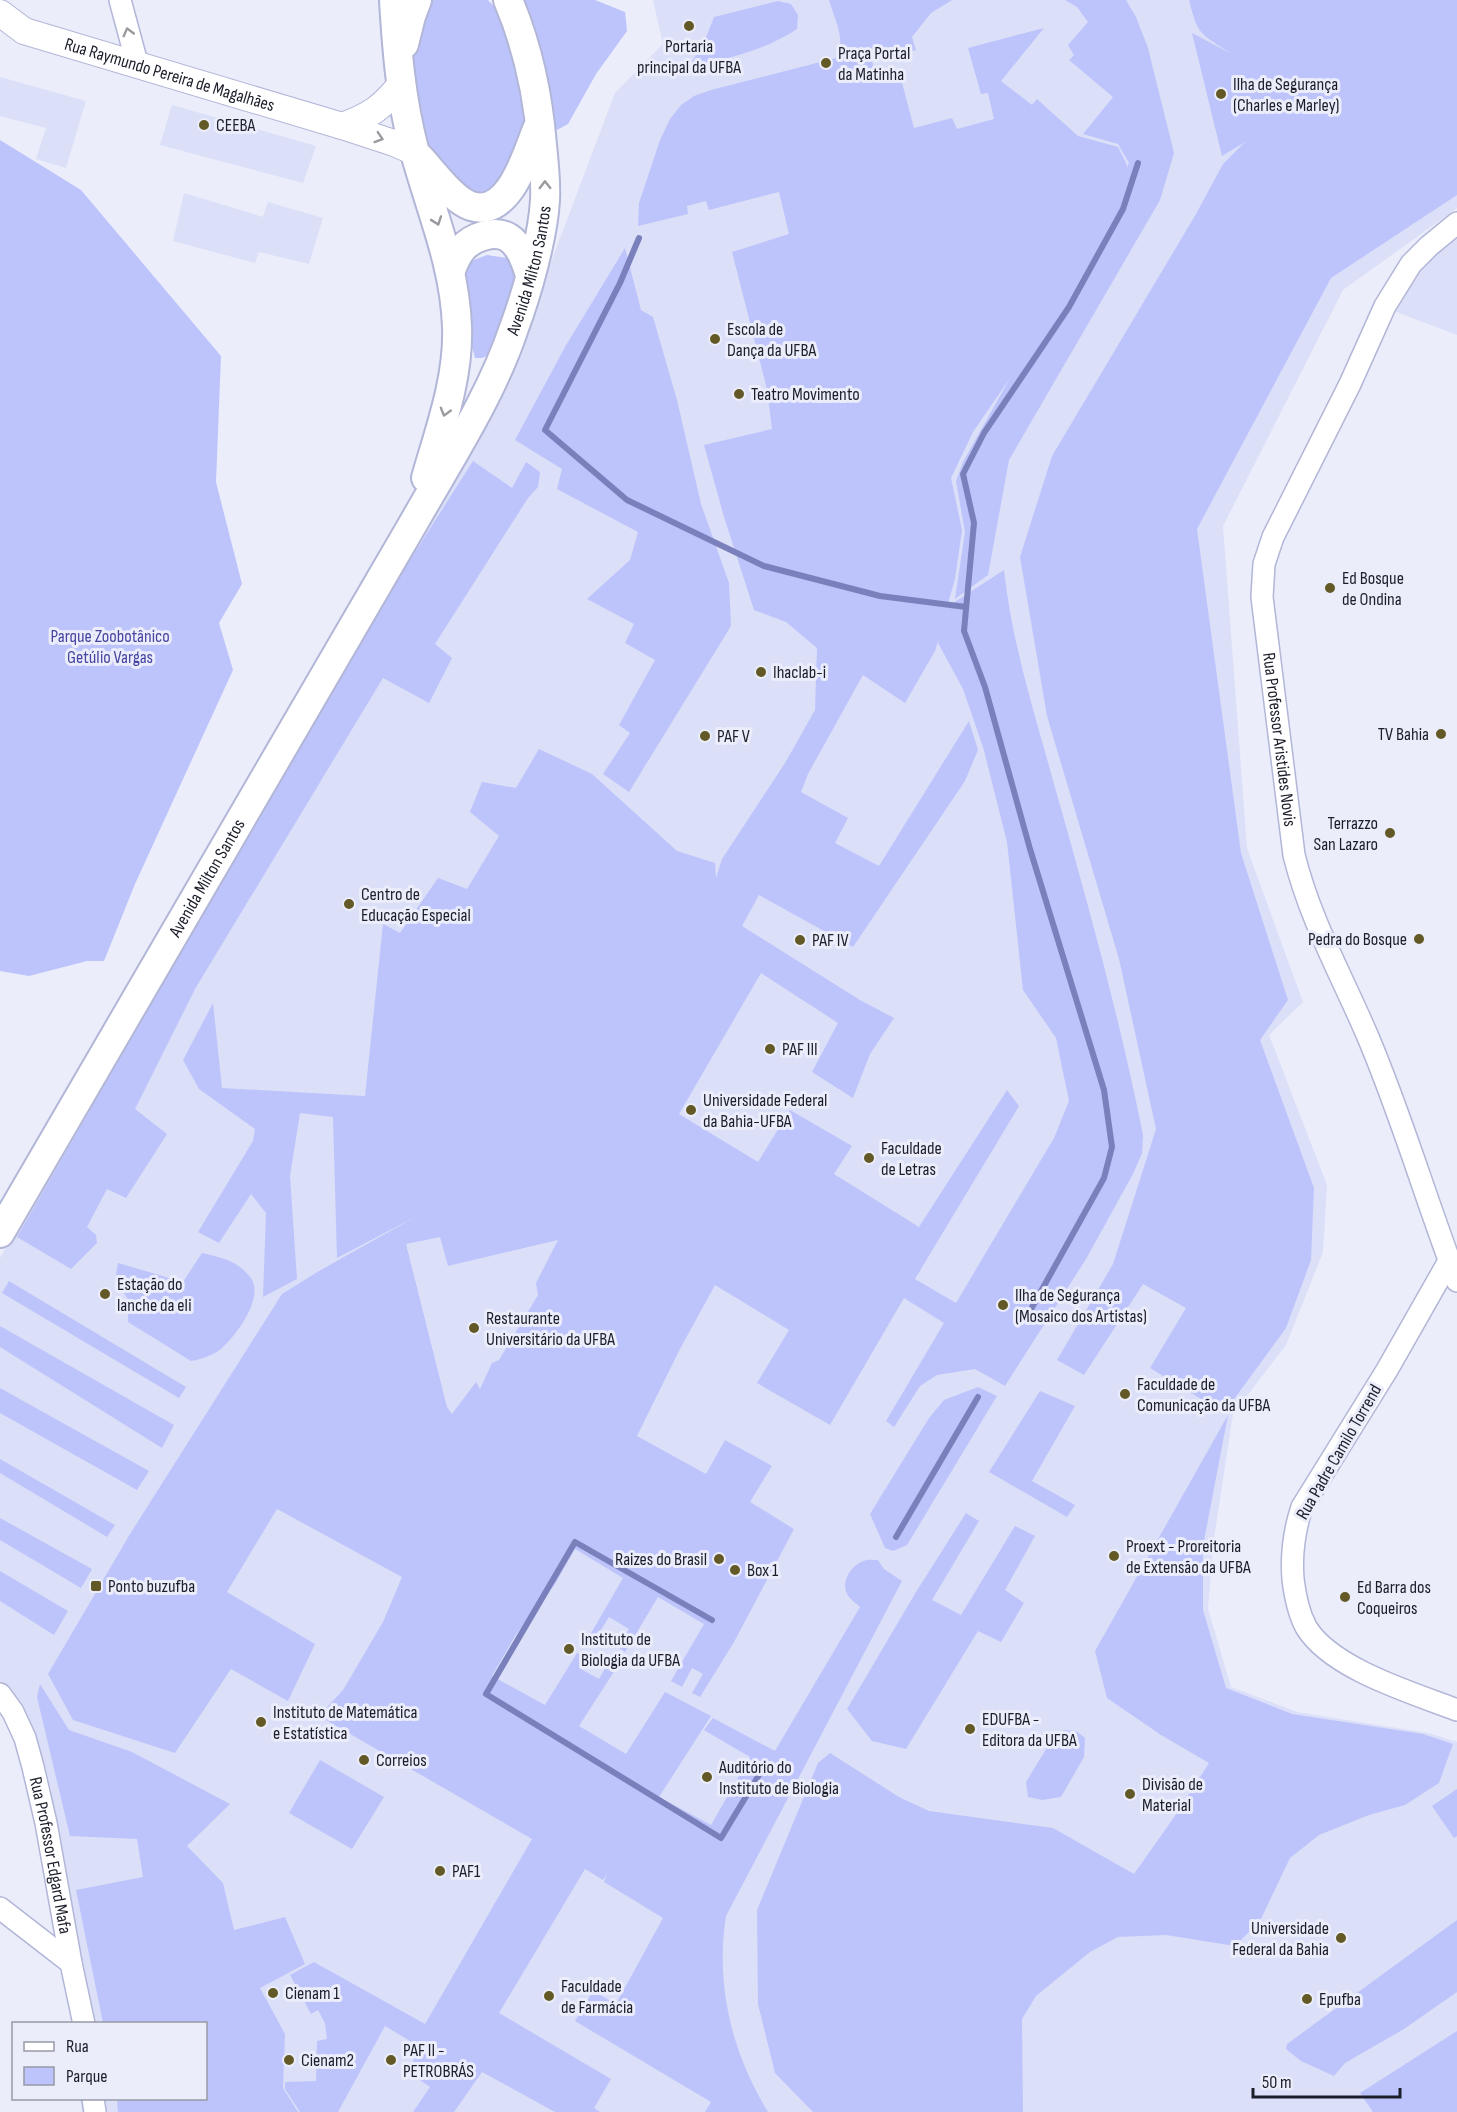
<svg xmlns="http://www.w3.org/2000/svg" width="1457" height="2112" viewBox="0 0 1457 2112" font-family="'Sofia Sans Condensed',sans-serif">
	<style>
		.built { fill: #dbdff8 }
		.green { fill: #bdc4fb; fill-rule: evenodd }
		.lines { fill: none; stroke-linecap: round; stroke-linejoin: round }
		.stream { stroke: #7a80bc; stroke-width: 6 }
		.minor-casing { stroke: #b2b6d7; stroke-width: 24 }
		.tertiary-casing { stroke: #b2b6d7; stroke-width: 28 }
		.secondary-casing { stroke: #b2b6d7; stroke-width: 32 }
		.minor { stroke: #fff; stroke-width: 21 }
		.tertiary { stroke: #fff; stroke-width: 26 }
		.secondary { stroke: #fff; stroke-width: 28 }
		.oneway { stroke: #999a9f }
		.poi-dot { fill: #635926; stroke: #ebedfb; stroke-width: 2 }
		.labels { text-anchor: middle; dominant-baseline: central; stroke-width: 6; stroke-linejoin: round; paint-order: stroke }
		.poi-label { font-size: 18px; fill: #1c1e2a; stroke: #ebedfb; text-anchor: start }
		.street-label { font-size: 18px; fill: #1c1e2a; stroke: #ebedfb }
		.park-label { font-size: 18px; fill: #4645a1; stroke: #ebedfb }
	</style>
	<rect width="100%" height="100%" fill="#ebedfb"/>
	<path class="built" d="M653,0H1457V208L1343,290L1223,526L1247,848L1303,1002L1269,1035L1327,1185L1323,1252L1286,1345L1233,1414L1213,1545L1208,1609L1231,1687L1297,1712L1428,1733L1457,1742V2112H82L80,2099L206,2098V2024L71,2023L57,1913L8,1702L0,1691V1258L409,547L518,349L615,93L663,44Z
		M0,77L86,101L66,168L36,159L46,128L0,116Z
		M172,105L316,146L303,183L160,145Z
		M184,193L263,217L268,202L323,218L309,264L259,252L255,263L173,241Z
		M1457,239V335L1386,308L1431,257Z"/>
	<path class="green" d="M417,0H488L523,38L540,122L483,207L415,152L411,16Z
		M523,0H595L625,12L627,31L596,74L568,124L557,130C547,115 549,93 545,76C541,50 534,23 523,0Z
		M829,0H952L931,13L912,37L916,50L872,61L877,81L900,75L914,128L952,118L957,129L994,119L988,93L981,94L968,48L1044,28L1001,81L1032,105L1037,99L1078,136L1118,147L1127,165V168L1129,163L1118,144L1083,134L1113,97L1069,60L1074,55L1068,45L1088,22L1077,7L1065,0H1126L1136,17L1148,48L1174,153L1160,200L1009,460L988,575L955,599L965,532L956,481L963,462L1010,378L973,432L951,478L962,530L955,579L947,607L1004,570C1012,645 1036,718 1056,791C1088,904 1120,1019 1143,1135L1142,1153L1133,1174L1086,1259L1005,1386L975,1369L937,1375L920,1386L894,1427L886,1421L944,1323L904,1298L830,1425L757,1383L789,1330L715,1285L680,1349L637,1436L706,1474L725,1440L772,1466L750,1502L794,1529L734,1642L700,1697L692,1693L703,1674L692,1668L682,1687L671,1681L704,1624L658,1597L625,1652L618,1647L629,1629L609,1617L596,1638L590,1635L623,1578L575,1549L555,1584L515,1636L492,1676L545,1705L577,1653L585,1657L579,1668L599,1679L607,1665L615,1670L579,1726L626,1754L665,1692L711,1716L659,1797L711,1825L750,1757L704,1730L713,1718L775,1751L860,1607C857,1604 852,1601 849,1597C839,1584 850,1566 863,1561C868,1559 873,1560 878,1560L884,1569L902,1581L726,1916C715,1985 732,2053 768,2112H705L711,2102L575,2021L593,1991L616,2004L663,1918L604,1882L607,1874L603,1880L585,1869L499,2013L611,2079L594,2108L600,2112H555L482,2072L454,2112H413L430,2087L408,2072L420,2047L385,2026L338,2112H300L285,2089V2082L316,2081L317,2041L327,2039L325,2023L318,2010L311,2014L290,1975L314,1962L425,2024L532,1839L319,1716L343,1690L383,1622L402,1577L277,1509L227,1592L315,1644L288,1701L231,1669L175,1753L73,1720L48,1674L130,1534L282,1294L319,1271L417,1216L337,1258L333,1117L300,1113L290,1176L297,1279L263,1297L266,1213L251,1194L219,1243L198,1232L253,1141L255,1129L199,1089L183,1060L213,1003L222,1088L365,1096L383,924L400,933L438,878L467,889L499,836L470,812L482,782L516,788L539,749L592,774L677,851L715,863L716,878L722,859L785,763L815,710L817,648L786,622L754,610L724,517L704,445L772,429L767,389L732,252L789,234L779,192L709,210L706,201L687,206L688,214L638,226L639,203L660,140L670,119L681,105L694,96L711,90L836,58C847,41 834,18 829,0ZM940,635L938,643L963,689L983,747L1007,842L1023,990L1056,1038L1069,1101L1054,1138L956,1303L915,1279L1019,1106L1007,1090L919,1227L834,1174L852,1146L790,1110L758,1162L679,1114L761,973L838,1023L812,1072L853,1098L870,1054L894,1018L860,1000L742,926L759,895L853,947L965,781L978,750L969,721L879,866L835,843L848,818L801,792L808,774L863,675L905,703L935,651ZM440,1237L448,1266L558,1240L536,1283L538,1295L499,1360L492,1363L480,1389L476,1382L452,1414L447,1407L406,1244Z
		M1189,0H1457V195L1331,278L1197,529L1241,853L1288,1000L1260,1040L1314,1188L1311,1260L1286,1328L1224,1413L1150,1368L1186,1308L1143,1284L1084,1375L1057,1360L1113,1264L1156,1129L1119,959L1047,716L1020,557L1052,456L1196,214L1223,164L1245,142L1222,156L1192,33L1230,53C1200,33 1198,36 1189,0Z
		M778,1L791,4L798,15L797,29C767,49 729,59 694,66L692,62L707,35L714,17Z
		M0,140L81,190L221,356L216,482L242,584L219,623L233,670L135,884L104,961H87L29,976L0,971Z
		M625,248L641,310L653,317L677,400L701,504L729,583L731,626L629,792L603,774L630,733L619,725L655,660L625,643L634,624L587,599L630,560L638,532L557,489L562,469L515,440L565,347Z
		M487,255L507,258L519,277L500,350L482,358H475L469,335L460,269L471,261Z
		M473,461L512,488L526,462L540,472L538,487L528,498L435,644L452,658L429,703L383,678L195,989L135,1109L167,1134L126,1198L107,1189L87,1227L96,1235L97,1243L71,1269L17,1237L368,626Z
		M202,1253C222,1258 237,1260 250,1277C266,1296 236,1336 221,1349C213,1355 202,1359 191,1361L128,1322V1299L115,1280L118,1263L183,1282Z
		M9,1281L186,1387L179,1398L2,1293Z
		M0,1326L174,1425L162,1448L0,1347Z
		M978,1387L997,1396L907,1545L893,1551L885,1548L870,1514L929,1418L944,1400Z
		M0,1388L149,1471L137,1490L0,1413Z
		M1040,1391L1075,1406L1032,1481L1075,1505L1067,1517L989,1472Z
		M1228,1415L1203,1546V1610L1226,1688L1292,1714L1423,1734L1453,1744L1439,1783L1405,1805L1369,1815L1319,1835L1290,1858L1260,1921L1235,1946L1166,1935L1118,1937L1090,1952L1036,1996L1022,2019L1023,2112H813L775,2073L758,2004L757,1910L818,1763L830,1753L899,1797L929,1811L1053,1828L1134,1874L1177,1813L1209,1763L1161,1735L1107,1698L1095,1651Z
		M0,1459L115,1525L107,1537L0,1473Z
		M966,1513L979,1521L932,1600L961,1615L1015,1526L1035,1536L1005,1590L1024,1603L1001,1642L978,1631L906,1749L872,1741L847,1709L916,1592Z
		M0,1518L92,1569L81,1588L0,1540Z
		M0,1571L68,1611L54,1635L0,1601Z
		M40,1684L69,1730L132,1752L230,1804L187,1846L223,1883L234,1930L285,1917L305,1964L260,1988L285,2034L283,2088L298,2112H118L117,2099L206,2098V2024L103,2023L76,1890L143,1877L137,1839L70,1836L37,1697Z
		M1064,1730L1076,1731L1085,1738L1084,1757L1061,1797L1042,1800L1028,1797L1026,1782L1054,1736Z
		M320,1760L384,1797L352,1849L289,1813Z
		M1457,1789V1836L1454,1838L1432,1806Z
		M1457,1920V1992L1404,2029L1345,2063L1334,2076L1301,2061L1286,2049L1287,2044Z
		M1457,2031V2112H1373L1360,2093Z"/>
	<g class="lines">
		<path class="stream" d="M639,238L620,283L545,430L627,500L764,566L880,596L966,607
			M1030,1311L1104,1178L1112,1147L1104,1090L1030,849L985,687L964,631L974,523L963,474L984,433L1069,307L1123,209L1138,163
			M896,1537L978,1397
			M712,1620L575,1542L486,1694L721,1838L765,1765"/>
		<defs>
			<g id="minor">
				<path d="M120,0L137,63"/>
				<path id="s1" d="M1457,223L1429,246L1411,264L1385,306L1350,384L1273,537L1264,564L1262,597L1294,855C1310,920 1342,976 1368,1037C1402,1117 1426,1200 1457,1281"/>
				<path d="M1449,1261L1387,1370L1302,1507C1294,1531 1291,1553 1293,1579C1295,1596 1298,1612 1306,1627C1331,1669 1413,1693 1457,1710"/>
				<path id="s2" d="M0,1694L13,1712L25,1738L33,1767L46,1823L71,1963L84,2024"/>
				<path d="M0,1908L71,1963"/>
				<path d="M93,2098L95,2112"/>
			</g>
			<g id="tertiary">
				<path id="s3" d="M0,13L24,31L342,126L394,143L415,152"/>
				<path d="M342,126C370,116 383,107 401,84"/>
			</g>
			<g id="secondary">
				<path d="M394,0C397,51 401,100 414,149C430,209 455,264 457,327C459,378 440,429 426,478"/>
				<path d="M404,44L411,16L417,0"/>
				<path d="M420,158C433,172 453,200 471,206C509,219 527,154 537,129"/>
				<path d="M451,270C454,262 457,255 462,249C472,237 495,229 509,238C521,246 526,263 530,275"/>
				<path id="s4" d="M0,1233L414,522C449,460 491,397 514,328C527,293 543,237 545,200C546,182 544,164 542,145C538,95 528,47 508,0"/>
			</g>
		</defs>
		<use href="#minor" class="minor-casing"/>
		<use href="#tertiary" class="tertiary-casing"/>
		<use href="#secondary" class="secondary-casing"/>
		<use href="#minor" class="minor"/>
		<use href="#tertiary" class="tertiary"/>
		<use href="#secondary" class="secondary"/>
	</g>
	<defs><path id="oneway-chevron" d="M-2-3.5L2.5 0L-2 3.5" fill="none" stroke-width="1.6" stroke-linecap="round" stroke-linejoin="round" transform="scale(1.5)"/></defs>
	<g class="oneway">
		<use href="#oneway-chevron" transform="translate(128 32) rotate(-105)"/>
		<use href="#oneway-chevron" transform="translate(379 138) rotate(18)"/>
		<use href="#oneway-chevron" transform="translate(545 185) rotate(-91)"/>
		<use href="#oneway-chevron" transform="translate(437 221) rotate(71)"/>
		<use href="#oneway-chevron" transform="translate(445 412) rotate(106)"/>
	</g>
	<g class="poi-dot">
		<circle cx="689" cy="26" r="6"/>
		<circle cx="826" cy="63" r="6"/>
		<circle cx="1221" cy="94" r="6"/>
		<circle cx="204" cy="125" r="6"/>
		<circle cx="715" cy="339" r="6"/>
		<circle cx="739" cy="394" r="6"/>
		<circle cx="1330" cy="588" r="6"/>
		<circle cx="761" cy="672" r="6"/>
		<circle cx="1441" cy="734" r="6"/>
		<circle cx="705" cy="736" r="6"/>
		<circle cx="1390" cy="833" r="6"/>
		<circle cx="349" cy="904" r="6"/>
		<circle cx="1419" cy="939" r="6"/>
		<circle cx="800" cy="940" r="6"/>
		<circle cx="770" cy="1049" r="6"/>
		<circle cx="691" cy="1110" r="6"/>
		<circle cx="869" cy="1158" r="6"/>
		<circle cx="105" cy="1294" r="6"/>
		<circle cx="1003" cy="1305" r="6"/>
		<circle cx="474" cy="1328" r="6"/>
		<circle cx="1125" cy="1394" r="6"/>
		<circle cx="1114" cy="1556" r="6"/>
		<circle cx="719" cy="1559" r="6"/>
		<circle cx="735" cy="1570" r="6"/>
		<rect x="90" y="1580" width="12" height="12" rx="3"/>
		<circle cx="1345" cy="1597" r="6"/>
		<circle cx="569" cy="1649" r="6"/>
		<circle cx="261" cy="1722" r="6"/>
		<circle cx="970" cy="1729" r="6"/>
		<circle cx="364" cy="1760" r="6"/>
		<circle cx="707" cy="1777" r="6"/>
		<circle cx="1130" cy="1794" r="6"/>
		<circle cx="440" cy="1871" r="6"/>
		<circle cx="1341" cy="1938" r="6"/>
		<circle cx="273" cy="1993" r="6"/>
		<circle cx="549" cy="1996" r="6"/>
		<circle cx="1307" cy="1999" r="6"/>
		<circle cx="289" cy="2060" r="6"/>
		<circle cx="391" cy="2060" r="6"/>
	</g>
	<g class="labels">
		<g class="poi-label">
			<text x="689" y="46" text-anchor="middle">Portaria<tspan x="689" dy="21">principal da UFBA</tspan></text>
			<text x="838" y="53">Praça Portal<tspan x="838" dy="21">da Matinha</tspan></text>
			<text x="1233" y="84">Ilha de Segurança<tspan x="1233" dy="21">(Charles e Marley)</tspan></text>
			<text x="216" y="125">CEEBA</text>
			<text x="727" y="329">Escola de<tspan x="727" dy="21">Dança da UFBA</tspan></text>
			<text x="751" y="394">Teatro Movimento</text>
			<text x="1342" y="578">Ed Bosque<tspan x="1342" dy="21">de Ondina</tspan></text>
			<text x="773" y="672">Ihaclab-i</text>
			<text x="1429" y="734" text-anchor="end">TV Bahia</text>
			<text x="717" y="736">PAF V</text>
			<text x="1378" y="823" text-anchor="end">Terrazzo<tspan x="1378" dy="21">San Lazaro</tspan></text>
			<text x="361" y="894">Centro de<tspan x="361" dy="21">Educação Especial</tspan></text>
			<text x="1407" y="939" text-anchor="end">Pedra do Bosque</text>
			<text x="812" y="940">PAF IV</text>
			<text x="782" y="1049">PAF III</text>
			<text x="703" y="1100">Universidade Federal<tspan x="703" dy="21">da Bahia-UFBA</tspan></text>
			<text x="881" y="1148">Faculdade<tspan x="881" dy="21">de Letras</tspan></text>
			<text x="117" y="1284">Estação do<tspan x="117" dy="21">lanche da eli</tspan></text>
			<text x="1015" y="1295">Ilha de Segurança<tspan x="1015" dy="21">(Mosaico dos Artistas)</tspan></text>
			<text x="486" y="1318">Restaurante<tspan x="486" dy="21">Universitário da UFBA</tspan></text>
			<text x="1137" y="1384">Faculdade de<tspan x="1137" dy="21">Comunicação da UFBA</tspan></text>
			<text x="1126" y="1546">Proext - Proreitoria<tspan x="1126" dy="21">de Extensão da UFBA</tspan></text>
			<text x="707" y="1559" text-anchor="end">Raizes do Brasil</text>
			<text x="747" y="1570">Box 1</text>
			<text x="108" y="1586">Ponto buzufba</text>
			<text x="1357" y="1587">Ed Barra dos<tspan x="1357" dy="21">Coqueiros</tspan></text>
			<text x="581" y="1639">Instituto de<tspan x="581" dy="21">Biologia da UFBA</tspan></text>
			<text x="273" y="1712">Instituto de Matemática<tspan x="273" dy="21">e Estatística</tspan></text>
			<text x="982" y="1719">EDUFBA -<tspan x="982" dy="21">Editora da UFBA</tspan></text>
			<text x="376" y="1760">Correios</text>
			<text x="719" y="1767">Auditório do<tspan x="719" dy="21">Instituto de Biologia</tspan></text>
			<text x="1142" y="1784">Divisão de<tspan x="1142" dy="21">Material</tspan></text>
			<text x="452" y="1871">PAF1</text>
			<text x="1329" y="1928" text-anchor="end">Universidade<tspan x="1329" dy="21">Federal da Bahia</tspan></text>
			<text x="561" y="1986">Faculdade<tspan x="561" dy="21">de Farmácia</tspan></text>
			<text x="285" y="1993">Cienam 1</text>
			<text x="1319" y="1999">Epufba</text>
			<text x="403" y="2050">PAF II -<tspan x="403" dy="21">PETROBRÁS</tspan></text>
			<text x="301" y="2060">Cienam2</text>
		</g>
		<g class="street-label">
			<text stroke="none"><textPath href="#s3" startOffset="182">Rua Raymundo Pereira de Magalhães</textPath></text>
			<text stroke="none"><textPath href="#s4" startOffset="1101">Avenida Milton Santos</textPath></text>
			<text stroke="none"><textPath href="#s1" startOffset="573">Rua Professor Aristides Novis</textPath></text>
			<text stroke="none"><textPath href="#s4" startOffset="411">Avenida Milton Santos</textPath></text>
			<text transform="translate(1339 1452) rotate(-60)">Rua Padre Camilo Torrend</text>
			<text stroke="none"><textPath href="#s2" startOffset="171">Rua Professor Edgard Mafa</textPath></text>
		</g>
		<g class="park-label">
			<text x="110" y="636">Parque Zoobotânico<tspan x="110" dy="21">Getúlio Vargas</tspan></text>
		</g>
	</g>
	<rect x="12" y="2022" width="195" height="78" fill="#ebedfb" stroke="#989aa7" stroke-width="1.5"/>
	<rect x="24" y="2042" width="30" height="9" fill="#ffffff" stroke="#989aa7" stroke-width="1.5"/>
	<text x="66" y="2052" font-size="18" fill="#1c1e2a">Rua</text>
	<rect x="24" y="2067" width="30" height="18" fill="#bdc4fb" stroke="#989aa7" stroke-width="1.5"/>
	<text x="66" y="2082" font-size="18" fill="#1c1e2a">Parque</text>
	<path d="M1253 2088v9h147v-9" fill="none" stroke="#1c1e2a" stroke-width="3"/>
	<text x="1262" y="2088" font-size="18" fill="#1c1e2a" stroke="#ebedfb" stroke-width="4.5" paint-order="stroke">50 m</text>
</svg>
